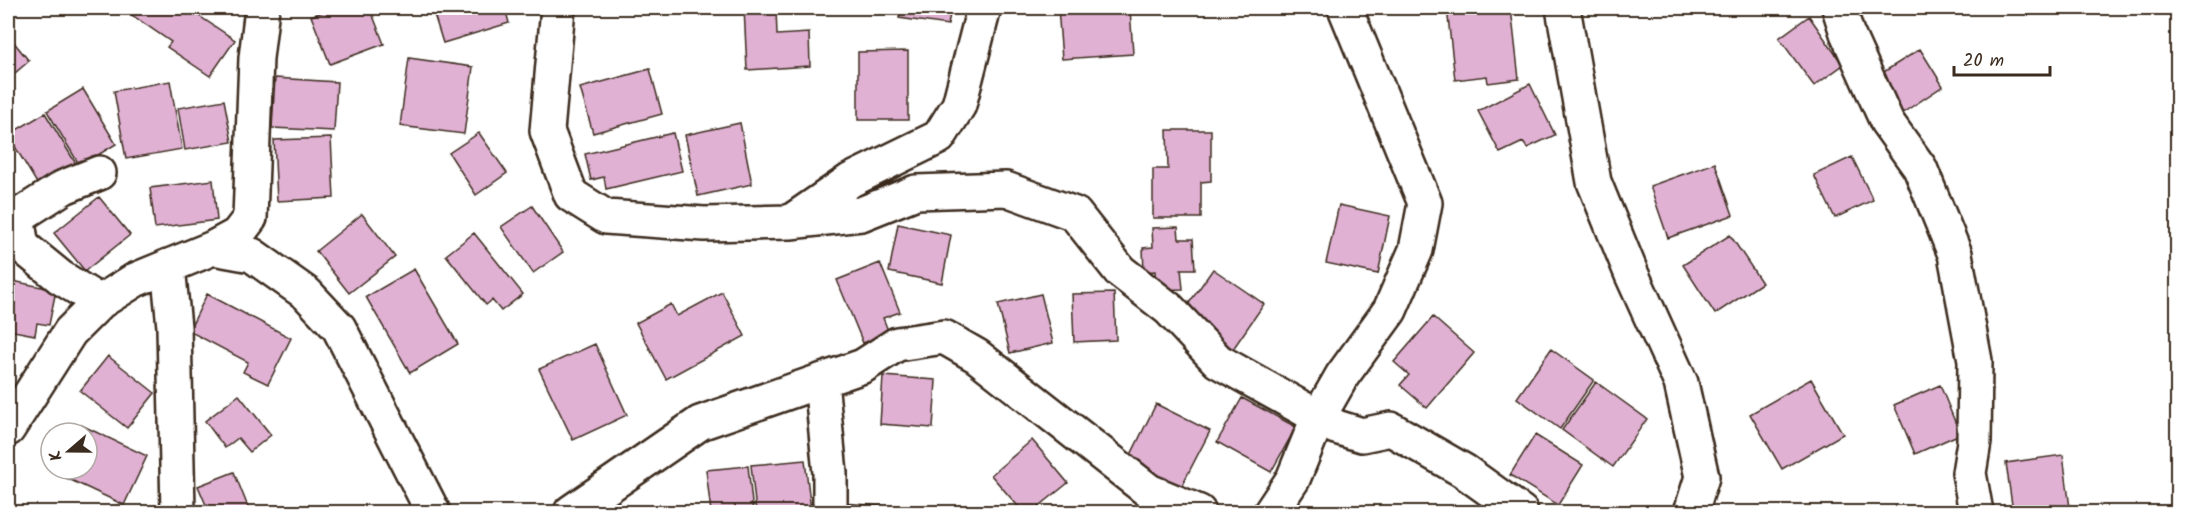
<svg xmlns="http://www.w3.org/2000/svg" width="2185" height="520" viewBox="0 0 2185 520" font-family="Kalam,sans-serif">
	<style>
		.building { fill: #e0b1d3; stroke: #3b2a1e; stroke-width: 1.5 }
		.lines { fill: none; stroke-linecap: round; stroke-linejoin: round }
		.minor-casing { stroke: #3b2a1e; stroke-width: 38 }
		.minor { stroke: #fff; stroke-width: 33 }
	</style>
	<rect width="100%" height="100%" fill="#fff"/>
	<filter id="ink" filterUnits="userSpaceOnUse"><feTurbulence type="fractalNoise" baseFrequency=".0167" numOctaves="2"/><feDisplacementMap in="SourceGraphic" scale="12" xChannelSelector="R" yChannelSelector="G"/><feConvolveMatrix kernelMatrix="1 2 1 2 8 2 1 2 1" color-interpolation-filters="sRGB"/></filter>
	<g filter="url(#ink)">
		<path class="building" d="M133,8H187L235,40L210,76L167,47L171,42L129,13Z
			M334,8H370L384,44L330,64L311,16Z
			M432,8H505L509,23L443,43Z
			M744,8H776L777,35L809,33L810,66L747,70Z
			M901,8H951L948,25L899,18Z
			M1058,8H1130L1133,54L1062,59Z
			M1447,8H1511L1519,79L1488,83L1487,76L1455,80Z
			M1809,16L1843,65L1814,86L1779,38Z
			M8,35L29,61L8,79Z
			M1920,49L1943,86L1898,116L1874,78Z
			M908,51V120H858V52Z
			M409,58L473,67L464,134L400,126Z
			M650,69L662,114L593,133L580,88Z
			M275,78L337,82L334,131L272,128Z
			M170,81L182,149L126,159L114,91Z
			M1530,84L1555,135L1527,148L1523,142L1500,153L1478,111Z
			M83,89L116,144L80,166L47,111Z
			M224,100L232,142L185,150L178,108Z
			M45,113L78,167L41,190L8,135Z
			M740,123L752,184L698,196L685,135Z
			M1167,130H1211V181L1201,182V218H1153V169H1168Z
			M479,133L507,173L476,195L449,153Z
			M673,133L682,171L606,189L604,177L591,180L585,154Z
			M331,138L334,198L277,201L274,140Z
			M1852,157L1873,200L1835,218L1814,175Z
			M1715,163L1733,215L1668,238L1650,186Z
			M213,180L217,220L155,228L150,188Z
			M99,197L130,235L85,271L54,233Z
			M1339,205L1390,216L1378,274L1326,263Z
			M532,206L563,252L533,273L501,227Z
			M362,214L395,257L349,293L316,251Z
			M898,224L951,235L942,283L889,272Z
			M1178,227L1179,239H1193L1195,269H1181L1183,289L1156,290L1155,271L1144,272L1143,248L1153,247L1152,228Z
			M474,233L523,294L501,311L492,300L486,305L446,255Z
			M1730,235L1762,283L1715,314L1683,265Z
			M880,263L900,312L883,318L889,333L863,343L837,280Z
			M414,269L458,344L410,373L366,297Z
			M1213,269L1264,304L1233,349L1182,313Z
			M8,280L56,290L49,325L37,323L35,335L8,330Z
			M722,292L745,336L666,379L636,323L671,304L677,316Z
			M1114,293L1116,340L1074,342L1072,294Z
			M207,294L291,338L268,384L243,372L248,362L189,331Z
			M1041,294L1053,343L1010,353L998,304Z
			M1433,317L1474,353L1427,408L1400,385L1409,375L1394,362Z
			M595,344L627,415L573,440L539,369Z
			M1551,349L1594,380L1560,429L1517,398Z
			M108,356L155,393L127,428L80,391Z
			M883,376L936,380L933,428L880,424Z
			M1811,379L1843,434L1782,469L1750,414Z
			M1596,382L1647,419L1613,467L1562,430Z
			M1940,385L1960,434L1915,454L1894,405Z
			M239,395L271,435L250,452L238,438L225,448L205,421Z
			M1242,398L1296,427L1271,472L1217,442Z
			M1156,404L1210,431L1179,491L1126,465Z
			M81,425L147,456L124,505L58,474L60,469H87V433H77Z
			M1535,435L1583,465L1558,505L1510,475Z
			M1032,440L1068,483L1032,512H1023L991,475Z
			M2063,455L2070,508L2013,512L2006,463Z
			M805,460L811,511L756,512L751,465Z
			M748,466L753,512H711L706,470Z
			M234,472L250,512H209L198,486Z
			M844,503L911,509L910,512H843Z"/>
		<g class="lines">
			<defs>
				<path id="minor" d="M558,8L547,131L571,195L606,217L704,224L790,222L861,214L916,192L1006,189L1075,214L1120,271L1169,309L1218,361L1336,427L1362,435L1391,429L1464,471L1521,512
					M1563,8L1594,182L1632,275L1681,383L1702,477L1691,512
					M1839,8L1847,33L1887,122L1920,168L1955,254L1975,361L1974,442L1969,473L1976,512
					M99,173L64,187L17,217L22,246L60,277L100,302
					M793,220L851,180L939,137L959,105L984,8
					M213,248L237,235L250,218L256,58L262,8
					M168,266L174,327L178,512
					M821,381L830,473V512
					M8,429L70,332L100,302L135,280L213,248L252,255L307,294L339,328L433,512
					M571,512L700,423L863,366L897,344L944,337L977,356L1149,491L1199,512
					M1271,512L1293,479L1318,418L1342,376L1390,310L1416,250L1425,203L1345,8"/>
			</defs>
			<use href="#minor" class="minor-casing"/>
			<use href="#minor" class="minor"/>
		</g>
	</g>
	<rect width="2185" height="520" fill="none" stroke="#fff" stroke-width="30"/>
	<rect x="15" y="15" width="2155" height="490" fill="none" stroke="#3b2a1e" stroke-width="2" filter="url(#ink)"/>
	<g transform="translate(69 451) rotate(250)"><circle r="28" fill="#ffffff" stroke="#b1aaa5" stroke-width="1.5"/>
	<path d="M0-4.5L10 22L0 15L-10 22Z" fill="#3b2a1e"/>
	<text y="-9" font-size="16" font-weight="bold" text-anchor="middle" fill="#3b2a1e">K</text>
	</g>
	<path d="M1954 66v9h96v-9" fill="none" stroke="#3b2a1e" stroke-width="3"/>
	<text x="1963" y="66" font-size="18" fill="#3b2a1e" stroke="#ffffff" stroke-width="4.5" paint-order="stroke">20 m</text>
</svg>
